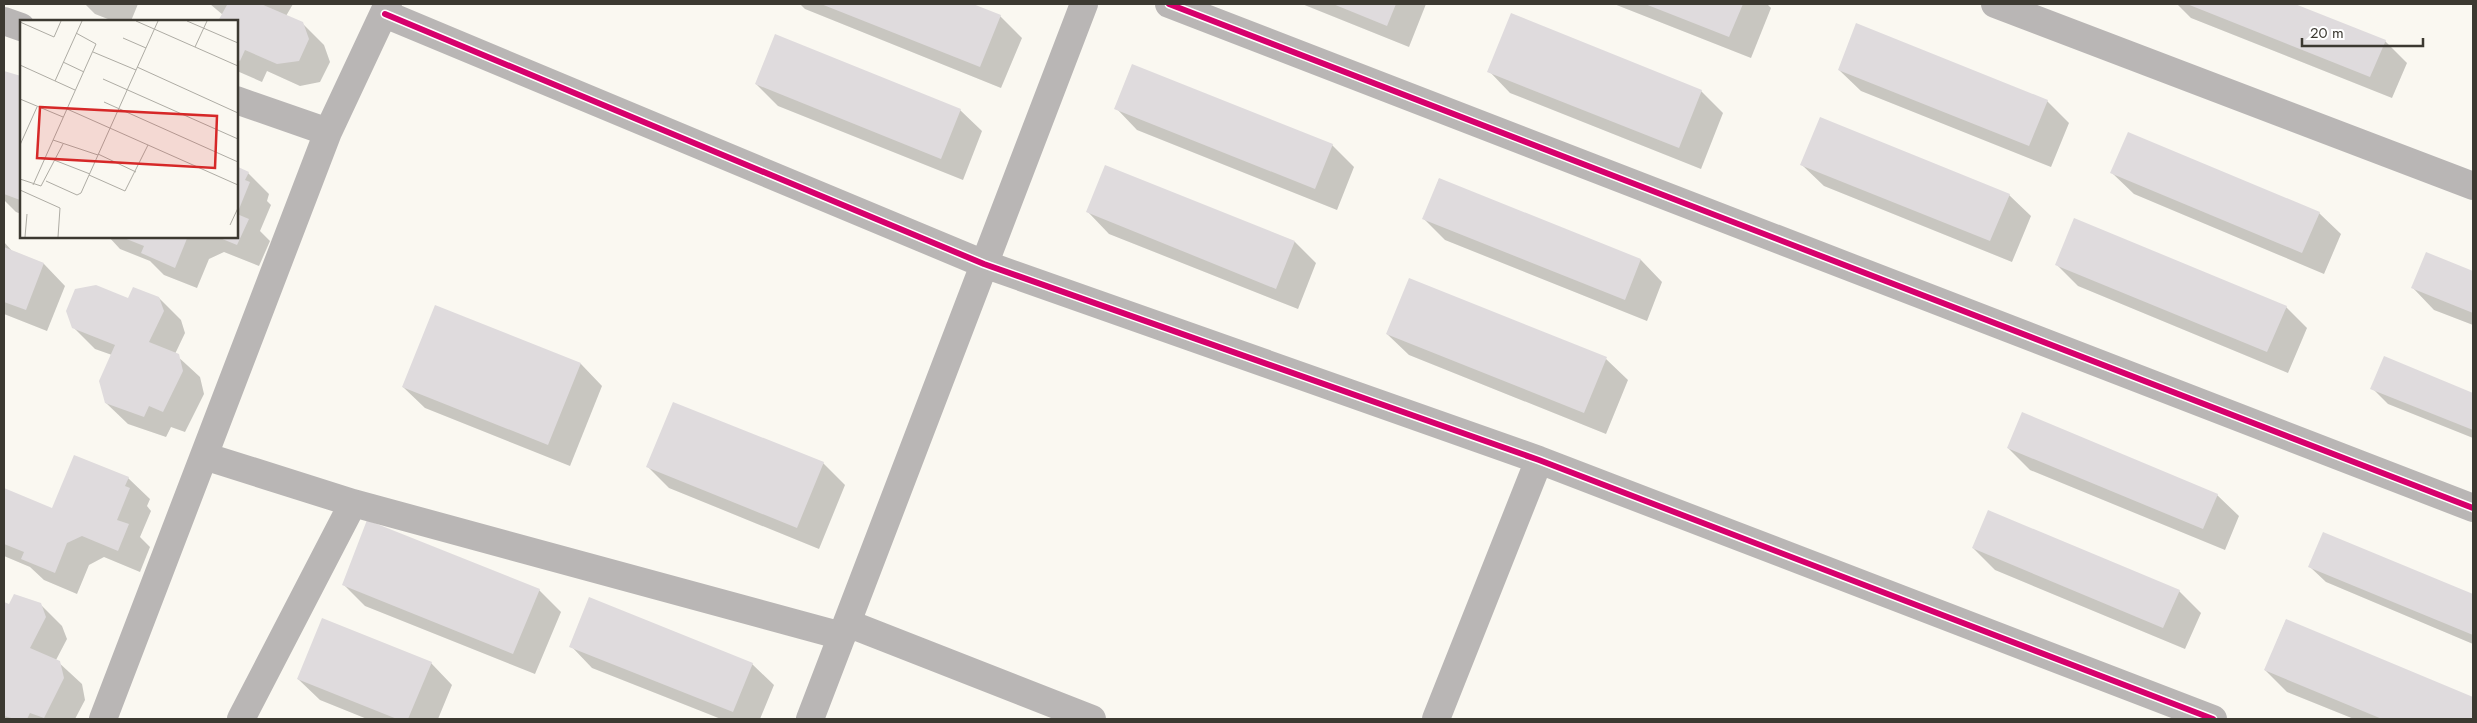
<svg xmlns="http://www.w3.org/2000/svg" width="2477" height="723" viewBox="0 0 2477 723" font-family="Jost,sans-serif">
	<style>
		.shadow { fill: #0003 }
		.building { fill: #dfdbdd }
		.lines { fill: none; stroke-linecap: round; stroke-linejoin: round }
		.minor { stroke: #b9b6b5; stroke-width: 28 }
		.cycleway-casing { stroke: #fff; stroke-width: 9 }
		.cycleway { stroke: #d6006c; stroke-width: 6 }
		.inset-road { fill: none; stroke: #aeaca4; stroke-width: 1 }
		.view { fill: #d62828; fill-opacity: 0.15; stroke: #d62828; stroke-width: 2.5 }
		.inset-edge { fill: none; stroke: #3c3931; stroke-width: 2.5 }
	</style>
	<rect width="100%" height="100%" fill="#faf8f1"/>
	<path class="shadow" d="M85,4H138L131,21H113L95,14Z
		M210,4H293L286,16L302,23L324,45L330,62L320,82L300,86L267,71L262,82L237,71L236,21H219L223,15Z
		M800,4H969L1000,16L1022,38L1001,88L805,9Z
		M1302,4H1426L1409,47Z
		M1614,4H1767L1771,8L1751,58Z
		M2177,4H2292L2385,41L2407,63L2392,98L2191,18Z
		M1839,70L2047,101L2069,123L2051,167L1861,91Z
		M1489,71L1701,91L1723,113L1701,169L1510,93Z
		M5,72L21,77V214L16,212L4,200Z
		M756,84L960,110L982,131L963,180L778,106Z
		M1116,108L1332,145L1354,167L1337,210L1137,130Z
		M1802,165L2009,195L2031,216L2012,262L1824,186Z
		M236,168L248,173L269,194L267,201L271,205L260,231L270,241L259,266L224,252L209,259L197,288L164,275L150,261L120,249L108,236H236Z
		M2112,173L2319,213L2341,234L2324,274L2134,194Z
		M1439,179L1641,260L1662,282L1647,321L1445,240L1424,219Z
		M1088,212L1295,242L1316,263L1298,309L1109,234Z
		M4,242L13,252L44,264L65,286L47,331L4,314Z
		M2427,254L2473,272V325L2434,310L2413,288Z
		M2056,264L2286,307L2307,328L2288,373L2078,286Z
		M159,298L181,320L185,333L175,354L200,377L204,394L185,432L171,427L166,437L128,424L106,403L112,355L95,349L73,327L129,300Z
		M435,307L581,364L602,386L570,466L425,408L403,387Z
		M1387,334L1606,359L1628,380L1606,434L1409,355Z
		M2384,358L2473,394V438L2388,404L2372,388Z
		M2008,448L2217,495L2239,516L2225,550L2030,470Z
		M823,463L845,485L819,549L669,488L648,467Z
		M128,478L150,499L147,506L151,511L140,537L150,547L140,572L104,557L89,565L77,594L44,580L30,567L4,556V490L52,510Z
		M2324,534L2473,596V644L2326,582L2310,567Z
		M1973,548L2179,591L2201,613L2185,649L1995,570Z
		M343,584L539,590L561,612L535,674L365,606Z
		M4,603L10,606L40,604L62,626L67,639L56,660L82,684L85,700L75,719H4Z
		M2286,620L2473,698V719H2354L2287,692L2265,670Z
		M571,646L752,664L774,685L760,719H721L592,668Z
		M431,663L452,685L438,719H367L320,700L298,679Z"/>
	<path class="building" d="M224,4H261L303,22L309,39L299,61L277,64L245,50L240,61L236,59V21H218L227,5Z
		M821,4H973L1001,15L980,67Z
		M1333,4H1396L1387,26Z
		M1645,4H1743L1729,37Z
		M2187,4H2295L2386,40L2370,77Z
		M1511,13L1702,90L1679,148L1487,72Z
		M1856,23L2048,100L2029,146L1838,70Z
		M775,34L961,109L941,159L755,84Z
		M1132,64L1333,144L1315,189L1114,109Z
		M4,71L21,76L20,200L4,194Z
		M1820,117L2010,194L1990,241L1800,165Z
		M2128,132L2320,212L2302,253L2110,173Z
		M1105,165L1295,241L1276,289L1086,212Z
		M236,166L249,172L245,180L250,182L237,214L249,219L237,245L215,236H236Z
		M1439,178L1641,259L1625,300L1422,219Z
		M2074,218L2287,306L2267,352L2055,265Z
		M119,236H188L175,268L141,253L144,246Z
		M4,247L44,263L26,310L4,302Z
		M2426,252L2473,271V313L2411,288Z
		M1409,278L1607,357L1584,413L1386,334Z
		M96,285L128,298L133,287L159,297L164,311L149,342L179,354L183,371L163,412L149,406L144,417L105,403L99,381L115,345L72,328L66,311L75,289Z
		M435,305L581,363L548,445L402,387Z
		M2384,356L2473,393V430L2370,389Z
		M673,402L824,462L797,528L646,467Z
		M2022,412L2218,494L2203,529L2007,448Z
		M74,455L129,477L125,486L130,488L117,520L129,524L118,551L82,536L67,543L55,573L21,559L24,552L4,544V488L52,508Z
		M1988,510L2180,590L2163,628L1972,548Z
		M367,520L540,589L513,654L342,585Z
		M2323,532L2473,594V635L2308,567Z
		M14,594L41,603L46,617L30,648L60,661L64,678L44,718L30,713L27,719H15L4,716V602L9,604Z
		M589,597L753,663L733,712L569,647Z
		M322,618L432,662L408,719H397L297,679Z
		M2286,619L2473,697V719H2382L2264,670Z"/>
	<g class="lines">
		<path class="minor" d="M1169,4L2473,508
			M1995,4L2473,186
			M385,14L984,264L1539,460L2213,719
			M4,21L21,27
			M236,100L328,132
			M204,456L353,503L842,636
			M847,623L1092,719
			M103,719L328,132L388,4
			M241,719L353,503
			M810,719L1084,4
			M1436,719L1539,460"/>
		<defs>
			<path id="cycleway" d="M1169,4L2473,508
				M385,14L984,264L1539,460L2213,719"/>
		</defs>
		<use href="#cycleway" class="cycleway-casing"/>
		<use href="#cycleway" class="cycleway"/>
	</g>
	<g transform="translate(20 20)">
		<rect width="218" height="218" fill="#faf8f1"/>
		<path class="inset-road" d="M116,1L218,46M167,1L218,23M0,2L34,17L41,1M103,18L126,28M175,27L187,1M73,32L116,50M43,42L64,52M0,45L55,70M117,47L218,93M83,59L218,119M35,61L62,1M0,79L43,97M84,82L218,142M47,89L218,165M33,120L78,135M0,125L17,87M78,134L116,152M34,140L70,154M69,155L105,171L128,125M0,159L21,166L43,124M26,161L57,175L61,173L138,1M13,165L76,24L56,13M0,170L40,188L38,217M210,205L218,188M5,217L7,194"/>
		<path class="view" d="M20,87L197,96L195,148L17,138Z"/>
		<rect width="218" height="218" class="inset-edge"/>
	</g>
	<rect width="2477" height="723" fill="none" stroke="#3c3931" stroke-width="10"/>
	<path d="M2302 38v8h121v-8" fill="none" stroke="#3c3931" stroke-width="2.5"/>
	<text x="2310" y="38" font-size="15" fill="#3c3931" stroke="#ffffff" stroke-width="4" paint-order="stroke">20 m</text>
</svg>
